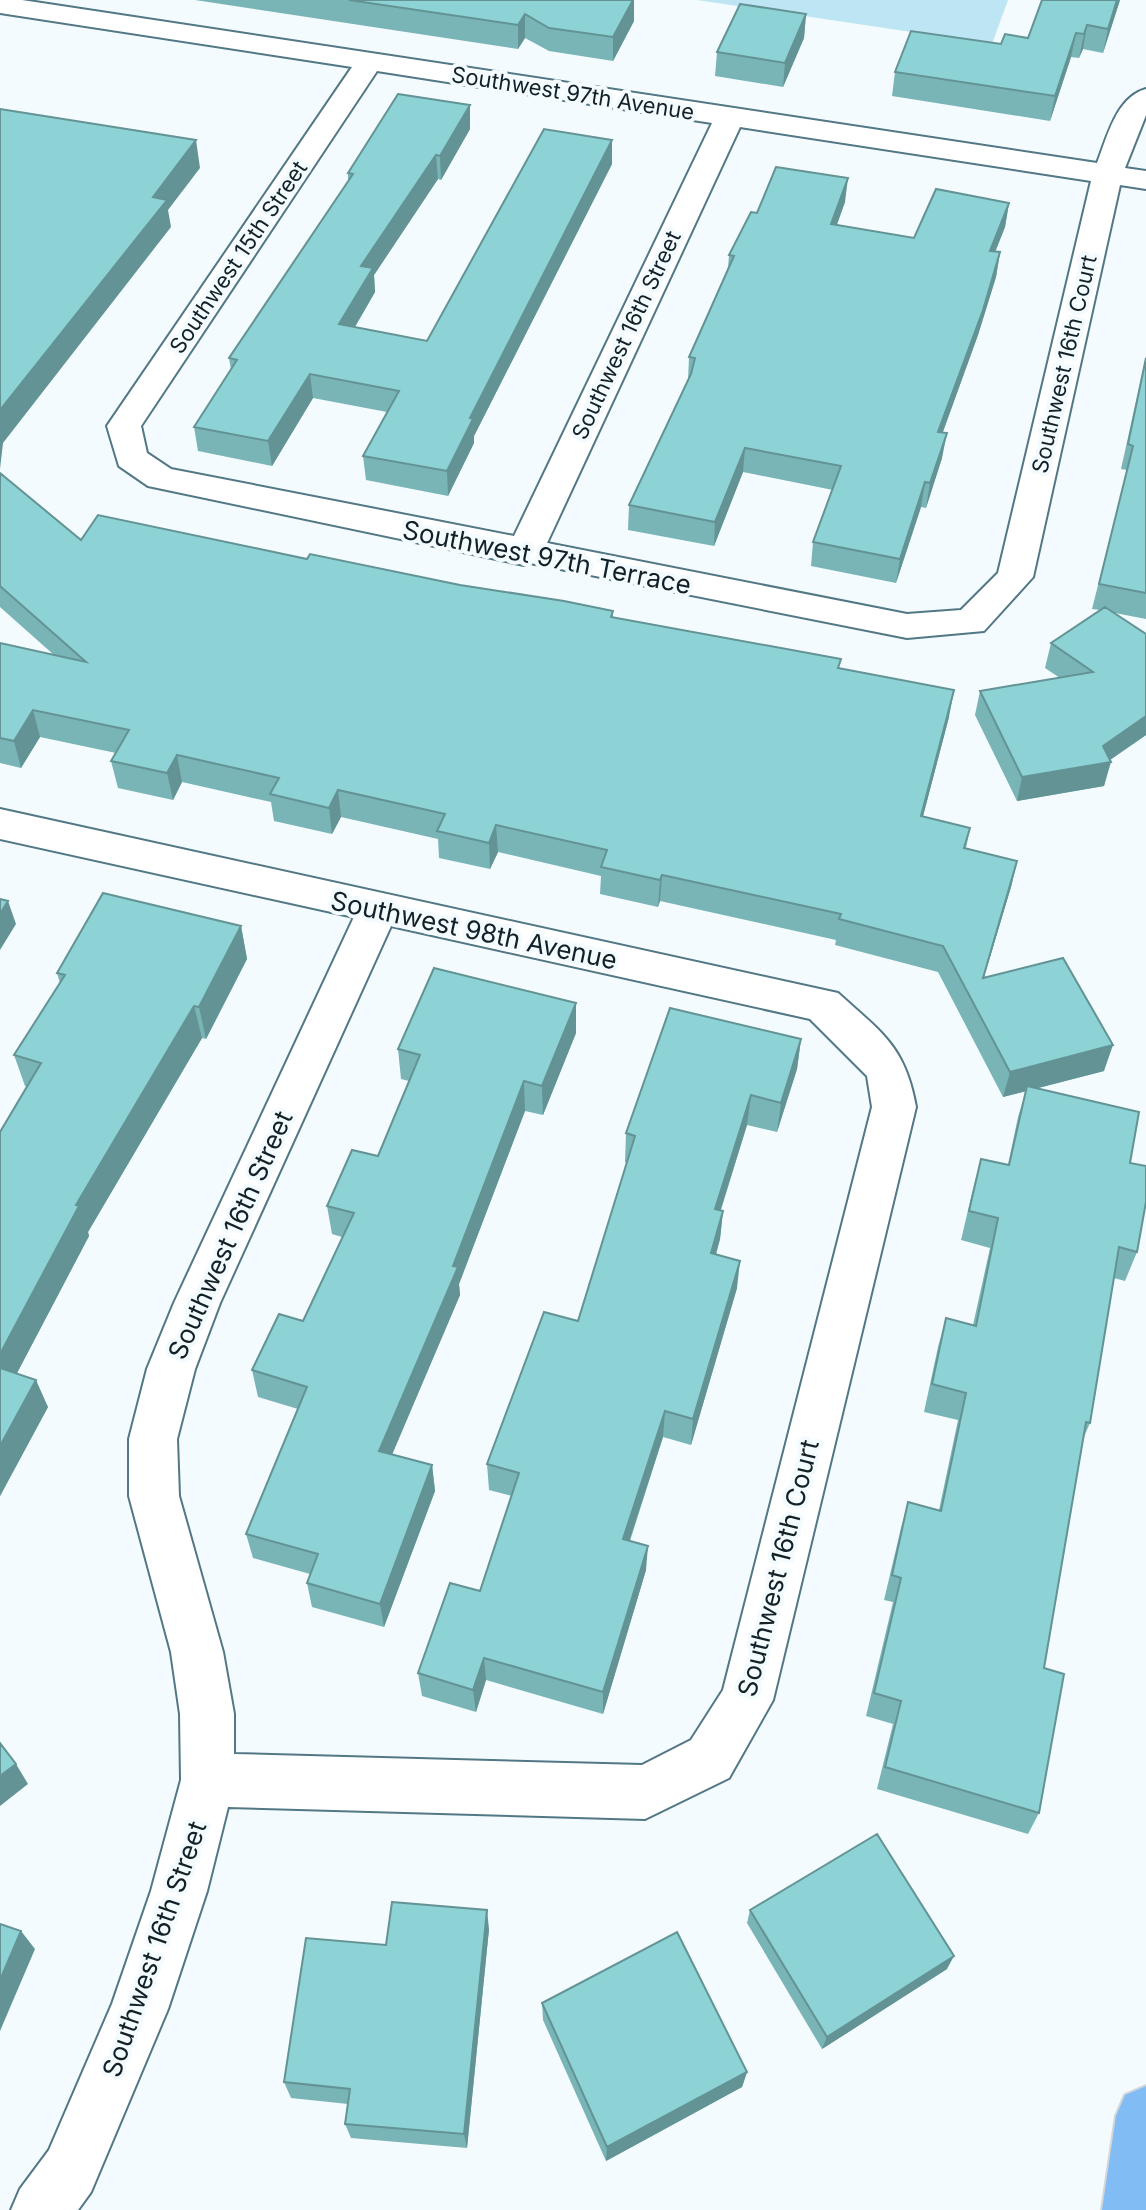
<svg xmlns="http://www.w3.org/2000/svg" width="1146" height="2210" viewBox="0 0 1146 2210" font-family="Inter,sans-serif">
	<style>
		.green { fill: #bee5f4 }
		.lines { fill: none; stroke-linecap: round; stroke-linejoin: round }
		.minor-casing { stroke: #527785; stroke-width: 4 }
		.major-casing { stroke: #d4d7d8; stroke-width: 4 }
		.minor { fill: #fff; fill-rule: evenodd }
		.major { fill: #81bcf5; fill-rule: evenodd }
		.wall { fill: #79b5b6 }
		.shaded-wall { fill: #639394 }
		.building { fill: #8dd2d4; stroke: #639394; stroke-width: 2 }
		.labels { text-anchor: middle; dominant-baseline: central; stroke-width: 8; stroke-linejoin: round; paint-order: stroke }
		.far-street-label { font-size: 22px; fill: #122127; stroke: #f4fbff }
		.street-label { font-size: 26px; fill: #122127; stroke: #f4fbff }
	</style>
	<rect width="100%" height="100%" fill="#f4fbff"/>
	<path class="green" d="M697,0H1008L992,44Z"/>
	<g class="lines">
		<defs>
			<path id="minor" d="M0,0H22L1097,163C1107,138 1116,97 1146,89V115L1125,168L1146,171V189L1120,185L1033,577L984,631L907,638L530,563L524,565L148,486L119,466L107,426L352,67L0,13ZM377,71L712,123L514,536L171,469L147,453L141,426ZM740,127L1091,181L998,573L961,610L907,614L547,543Z
				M0,809L838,993C882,1033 905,1046 916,1107L773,1700L729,1778L645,1819L228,1807L207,1891L168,2009L91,2192L78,2210H11L20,2189L49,2150L112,2004L151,1891L181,1780L180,1714L171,1652L129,1496V1439L147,1369L174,1303L354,917L0,839ZM391,926L810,1019L867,1076L872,1107L723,1690L691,1740L642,1765L234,1754V1714L223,1652L179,1496L177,1439L195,1369L220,1303Z"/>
			<path id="major" d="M1146,2086V2210H1102L1116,2116L1125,2095Z"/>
		</defs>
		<use href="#minor" class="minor-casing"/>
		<use href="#major" class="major-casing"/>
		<use href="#minor" class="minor"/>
		<use href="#major" class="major"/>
	</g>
	<path class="wall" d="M195,0H634V21L613,61L549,51L525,38L518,49Z
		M1120,0L1103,53L1083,49L1079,58L1071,57L1050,121L892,96L895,72L1028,38Z
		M806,14L804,38L783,87L715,76L717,52Z
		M470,129L441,180L438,179L374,275L375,292L355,327L427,341L612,140V164L474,436V443L448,496L366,480L363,456L387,412L313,398L272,466L198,451L194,427L231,370L229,358L348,181V173Z
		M845,202L837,225L914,238L1009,203L1005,227L995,252H1000L996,277L978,335L943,432L942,458L926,508L921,507L896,583L811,566L813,542L833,490L743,472L714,546L628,530L629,505L688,380L689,357L728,268L729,255L757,213Z
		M1146,356V619L1115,613L1146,735L1110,760L1104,786L1017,801L975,715L980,691L1060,678L1045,668L1051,643L1100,610L1092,609L1127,470L1121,469Z
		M0,473L81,540L307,559L613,611V617L840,668L949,717L923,816L970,828L966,848L1017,861L1011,887L984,977L1104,1071L1038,1088L1130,1163L1137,1252L1125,1281L1114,1278L1090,1423L1083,1439L1044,1668L1039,1813L1028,1834L877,1789L893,1724L866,1716L893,1602L884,1600L901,1528L908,1502L939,1510L958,1420L924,1412L938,1347L946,1318L973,1325L990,1248L961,1240L973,1189L981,1159L1008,1165L1018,1117L1026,1091L1003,1097L938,972L835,945L836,940L660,901L658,907L600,894L601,876L498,852L490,869L439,858L438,839L341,817L332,834L274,821L271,802L182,782L173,800L118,788L111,761L116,753L40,737L21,768L0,763V643L54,655L0,607Z
		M241,926L247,959L206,1039L202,1038L88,1232L89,1236L17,1373L48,1407L0,1496L27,1087L25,1086L14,1055L60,983L57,973Z
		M576,1033L543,1115L525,1111L459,1284L460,1295L392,1454L432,1465L435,1491L384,1627L312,1607L307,1583L310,1574L253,1558L246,1534L298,1409L258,1397L252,1370L303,1321L342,1237L332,1234L327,1206L378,1156L409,1081L401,1079L398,1049Z
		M801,1039L797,1069L777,1132L747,1125L721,1210L723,1211L720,1239L716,1255L737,1288L691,1445L663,1437L630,1541L646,1570L603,1714L486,1680L476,1712L422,1696L418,1673L480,1591L512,1496L489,1490L487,1464L578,1321L627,1163L625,1162L626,1133Z
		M750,1910L947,1969L822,2049L747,1923Z
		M489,1929L467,2148L351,2138L345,2124L348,2104L291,2098L284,2082Z
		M542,2003L747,2072L742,2087L606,2161L543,2020Z"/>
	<path class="shaded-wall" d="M633,0H634V21L613,61V37Z
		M1117,0H1120L1103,53L1108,29Z
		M525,14V38L518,49V25Z
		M806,14L804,38L783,87L785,63Z
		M1087,25L1083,49L1079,58L1084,34Z
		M1076,33L1071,57L1050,121L1055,96Z
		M470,105V129L441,180L440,156Z
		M196,140L200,168L168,210L171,227L3,443L0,469V410L153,197Z
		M612,140V164L474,436V443L448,496L447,471L470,418Z
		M436,155L438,179L374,275L375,292L342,349L339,324L361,266Z
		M848,178L845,202L828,248L831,224Z
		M1009,203L1005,227L986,275L990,251Z
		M1000,252L996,277L978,335L934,456L938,432Z
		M310,374L313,398L272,466L268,441Z
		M947,433L942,458L926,508L930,483Z
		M745,448L743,472L714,546L715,522Z
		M925,482L921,507L896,583L900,559Z
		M954,690L949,717L916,843L921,816Z
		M33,710L40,737L21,768L14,741Z
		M1146,716V735L1107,762H1111L1104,786L1017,801L1022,777L1103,746Z
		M177,755L182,782L173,800L167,773Z
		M338,790L341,817L332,834L329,808Z
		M496,825L498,852L490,869L489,843Z
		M1017,861L1011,887L976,1003L983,978Z
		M662,875L660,901L658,907L660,880Z
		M8,901L16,924L0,950V914Z
		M241,926L247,959L206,1039L199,1007Z
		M576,1003V1033L543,1115L542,1086Z
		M194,1006L202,1038L88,1232L89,1236L6,1394L0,1380V1354L76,1205Z
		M801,1039L797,1069L777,1132L781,1103Z
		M1113,1045L1104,1071L1003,1097L1010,1072Z
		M524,1081L525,1111L459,1284L460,1295L383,1476L379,1451L453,1266Z
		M751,1095L747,1125L712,1237L715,1209Z
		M723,1211L720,1239L708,1281L711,1253Z
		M740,1261L737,1288L691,1445L693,1419Z
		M36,1380L48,1407L0,1496V1446Z
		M665,1411L663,1437L622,1563L623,1539Z
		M432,1465L435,1491L384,1627L380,1604Z
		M648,1546L646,1570L603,1714V1692Z
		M484,1658L486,1680L476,1712L473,1690Z
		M16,1764L28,1784L0,1806V1776Z
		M487,1910L489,1929L467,2148L464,2134Z
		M21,1931L35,1949L0,2031V1980Z
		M954,1956L947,1969L822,2049L827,2037Z
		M747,2072L742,2087L606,2161L607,2147Z"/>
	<path class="building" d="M349,0H633L613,37L549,28L525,14L518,25Z
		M1042,0H1117L1108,29L1087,25L1084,34L1076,33L1055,96L895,72L911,31L1001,44L1005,34L1028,38Z
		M740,4L806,14L785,63L717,52Z
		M398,94L470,105L440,156L436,155L361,266L373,268L339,324L427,341L544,129L612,140L470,418L473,419L447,471L363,456L399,391L310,374L268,441L194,427L237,360L229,358L353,174L348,173Z
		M0,109L196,140L153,197L167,200L0,410Z
		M776,167L848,178L831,224L914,238L936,189L1009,203L990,251L1000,252L983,310L938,432L947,433L930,483L925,482L900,559L813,542L841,466L745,448L715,522L629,505L691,374L695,358L689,357L734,256L729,255L751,212L757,213Z
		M1146,358V593L1099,584L1133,446L1128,444Z
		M0,473L81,540L98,515L307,559L310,554L460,585L564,601L613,611L611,617L841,659L838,668L954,690L921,816L970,828L964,848L1017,861L983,978L1063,958L1113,1045L1010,1072L943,946L839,919L841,914L662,875L660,880L601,867L607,850L496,825L489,843L437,831L445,814L338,790L329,808L270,794L279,778L177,755L167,773L111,761L129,730L33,710L14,741L0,738V643L86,662L0,586Z
		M1105,607L1146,634V716L1103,746L1111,762L1022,777L980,691L1093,672L1051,643Z
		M103,893L241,926L199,1007L194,1006L76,1205L79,1206L0,1354V1132L41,1063L14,1055L65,975L57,973Z
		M0,899L8,901L0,914Z
		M434,968L576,1003L542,1086L524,1081L453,1266L458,1267L379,1451L432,1465L380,1604L307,1583L318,1554L246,1534L307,1387L252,1370L279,1314L303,1321L354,1213L327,1206L352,1150L378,1156L420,1055L398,1049Z
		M670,1008L801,1039L781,1103L751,1095L715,1209L723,1211L711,1253L740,1261L693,1419L665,1411L623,1539L648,1546L603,1692L484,1658L473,1690L418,1673L450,1583L480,1591L519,1473L487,1464L544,1312L578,1321L635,1136L626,1133Z
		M1027,1086L1139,1112L1130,1163L1146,1166V1202L1137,1252L1119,1247L1090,1423L1086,1422L1044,1668L1064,1674L1039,1813L885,1767L901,1701L874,1693L901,1578L892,1575L908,1502L941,1511L966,1393L932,1384L946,1318L976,1326L998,1218L969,1211L981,1159L1009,1165Z
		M0,1368L36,1380L0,1446Z
		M0,1743L16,1764L0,1776Z
		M877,1834L954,1956L827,2037L750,1910Z
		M392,1902L487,1910L464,2134L345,2124L350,2089L284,2082L306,1938L386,1945Z
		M0,1924L21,1931L0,1980Z
		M677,1932L747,2072L607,2147L542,2003Z"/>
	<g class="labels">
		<g class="far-street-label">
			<text transform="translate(573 93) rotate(9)">Southwest 97th Avenue</text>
			<text transform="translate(238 257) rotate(-56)">Southwest 15th Street</text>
			<text transform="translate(626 335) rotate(-65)">Southwest 16th Street</text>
			<text transform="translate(1064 364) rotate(-77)">Southwest 16th Court</text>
		</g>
		<g class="street-label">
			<text transform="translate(547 557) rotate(11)">Southwest 97th Terrace</text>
			<text transform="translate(474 930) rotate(12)">Southwest 98th Avenue</text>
			<text transform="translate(230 1235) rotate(-66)">Southwest 16th Street</text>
			<text transform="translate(778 1568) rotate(-76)">Southwest 16th Court</text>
			<text transform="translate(154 1949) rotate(-71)">Southwest 16th Street</text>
		</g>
	</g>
</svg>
